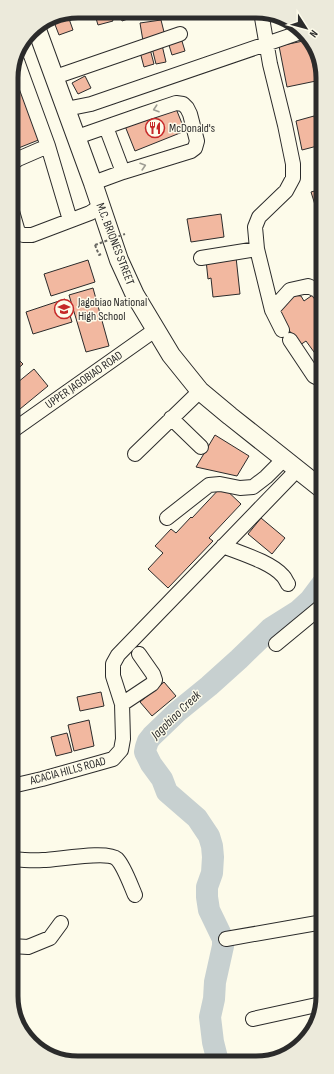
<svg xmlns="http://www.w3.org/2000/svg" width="334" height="1074" viewBox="0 0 334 1074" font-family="'Sofia Sans Condensed',sans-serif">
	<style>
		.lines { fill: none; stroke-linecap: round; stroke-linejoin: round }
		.river { stroke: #c7d0d0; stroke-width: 22 }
		.building { fill: #f2b8a0; stroke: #2b2b2b }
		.minor-casing { stroke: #2b2b2b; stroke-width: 16 }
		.major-casing { stroke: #2b2b2b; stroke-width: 20 }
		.path { stroke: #6a6964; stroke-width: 2; stroke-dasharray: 3 2; stroke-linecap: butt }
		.minor { stroke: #fdfbea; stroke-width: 14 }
		.major { stroke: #fdfbea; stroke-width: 18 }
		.path-bridge { stroke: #6a6964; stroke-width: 2; stroke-dasharray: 3 2; stroke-linecap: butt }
		.oneway { stroke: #9e9d94 }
		.labels { text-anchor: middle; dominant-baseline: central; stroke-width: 3; stroke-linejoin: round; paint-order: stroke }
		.poi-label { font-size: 12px; fill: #2b2b2b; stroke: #fdfbea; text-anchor: start }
		.street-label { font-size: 12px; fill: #2b2b2b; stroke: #fdfbea }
		.water-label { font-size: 13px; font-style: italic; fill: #2b2b2b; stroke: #fdfbea }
		.rim { fill: none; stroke: #2b2b2b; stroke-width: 5 }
	</style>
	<rect width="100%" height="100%" fill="#fdfbea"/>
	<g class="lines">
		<path class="river" d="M218,1062L213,1042L210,1017L214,999L215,982L223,946V939L209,910L207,897V887L212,873L213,857L212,846L209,836L197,818L167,792L162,779L151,764L145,752L146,747L148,741L152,736L177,712L209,686L239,659L271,628L298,611L310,600L322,584"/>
	</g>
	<path class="building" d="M142,14L122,21L120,15Z
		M95,15H111L113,21L98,25Z
		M68,16L73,30L59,35L54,22Z
		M161,20L165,36L143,41L140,23Z
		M181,38L185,51L172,55L168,42Z
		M308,40L316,81L287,87L279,46Z
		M162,45L166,62L156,64L152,48Z
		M150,49L154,64L144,67L140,52Z
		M13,69L41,139L11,151V73Z
		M85,76L91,88L78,94L72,83Z
		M175,106L185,131L135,151L125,126Z
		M314,116L321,145L302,150L296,121Z
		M322,189V227L311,192Z
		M221,214L224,237L191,242L187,219Z
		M236,257L240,294L213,297L211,278L208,279L206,260Z
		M88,260L95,282L51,296L44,274Z
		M93,288L109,346L86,352L69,295Z
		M314,294L322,306V363L306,341L300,345L277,314L292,295L301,296L304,301Z
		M65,299L72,322L33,334L26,312Z
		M11,352L23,364L11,375Z
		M34,369L48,386L20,409L12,399V387Z
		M215,435L249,456L237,476L196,467Z
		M222,486L241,504L209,538L213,541L168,588L148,569L163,553L155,546L171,529L176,533L191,517L192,518Z
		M261,518L285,538L272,554L248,534Z
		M164,682L176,696L152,716L140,702Z
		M101,692L104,706L80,711L77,697Z
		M89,720L94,746L74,751L68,725Z
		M67,733L72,752L56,756L51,737Z"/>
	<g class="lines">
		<defs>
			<path id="minor" d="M261,12L270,64L285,125L293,164V178L286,191L259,217L255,227L257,249L272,310L282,330
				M17,61L48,146L70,220
				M55,77L180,34
				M66,109L91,104L304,31
				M106,127L123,172
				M77,137L143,114L176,103L183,104L187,108L190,114L197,141L195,148L191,151L123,172L93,183
				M11,164L18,159L48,146
				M11,208L18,232L23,235H32L90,213L101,206
				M201,258L257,249
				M272,310L290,290L308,286L317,290L322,296
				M290,340L314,376L322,380
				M171,418L201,447
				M12,431L155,330
				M135,454L200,391
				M167,518L209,485L220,484L240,488L253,487L266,477L284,459
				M223,546C240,553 271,562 283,576C285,578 286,581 288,584
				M276,644L322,606
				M122,704L152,684L155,680L153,674L139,654
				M12,786L42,779L113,759L121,750L123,739L122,704L113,676V664L118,655L297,470
				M12,859C22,860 33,861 43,860C57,860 107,850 117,859C124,866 131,886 135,895
				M226,939L323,922
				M12,946L28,947L50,938L61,923
				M253,1019L321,1004"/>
			<path id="major" d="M36,27L93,183L119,260L135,295L171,355L200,391L230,416L322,489"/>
		</defs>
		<use href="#minor" class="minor-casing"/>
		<use href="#major" class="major-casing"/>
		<path class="path" d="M95,245L99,255L101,254"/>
		<use href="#minor" class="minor"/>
		<use href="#major" class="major"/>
		<path class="path-bridge" d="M95,245L125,234"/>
	</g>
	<defs><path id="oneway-chevron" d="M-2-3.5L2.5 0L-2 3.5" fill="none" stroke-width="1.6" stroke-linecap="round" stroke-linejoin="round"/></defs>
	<g class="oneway">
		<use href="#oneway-chevron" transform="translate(156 109) rotate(162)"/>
		<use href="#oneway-chevron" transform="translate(143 166) rotate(-17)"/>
	</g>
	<defs>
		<symbol id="restaurant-ring" viewBox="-11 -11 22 22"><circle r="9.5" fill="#fdfbea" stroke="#c62828" stroke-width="1.5"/><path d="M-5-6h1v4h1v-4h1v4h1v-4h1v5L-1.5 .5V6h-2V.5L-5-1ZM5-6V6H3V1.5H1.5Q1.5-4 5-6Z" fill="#c62828"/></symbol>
		<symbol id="school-ring" viewBox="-11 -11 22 22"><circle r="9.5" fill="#fdfbea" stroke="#c62828" stroke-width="1.5"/><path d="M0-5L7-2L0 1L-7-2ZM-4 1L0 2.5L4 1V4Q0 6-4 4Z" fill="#c62828"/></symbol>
	</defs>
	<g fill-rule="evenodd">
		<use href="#restaurant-ring" x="144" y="117" width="22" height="22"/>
		<use href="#school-ring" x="53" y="298" width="22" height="22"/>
	</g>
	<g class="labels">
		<g class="poi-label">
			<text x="169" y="128">McDonald's</text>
			<text x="78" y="302">Jagobiao National<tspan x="78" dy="14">High School</tspan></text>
		</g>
		<g class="street-label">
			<text transform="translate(115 244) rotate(69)">M.C. BRIONES STREET</text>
			<text transform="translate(84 380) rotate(-35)">UPPER JAGOBIAO ROAD</text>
			<text transform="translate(68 771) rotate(-15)">ACACIA HILLS ROAD</text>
		</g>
		<g class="water-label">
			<text transform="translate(176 715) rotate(-44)">Jagobiao Creek</text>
		</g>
	</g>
	<path d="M0 0H334V1074H0ZM78 18H256A60 60 0 0 1 316 78V996A60 60 0 0 1 256 1056H78A60 60 0 0 1 18 996V78A60 60 0 0 1 78 18Z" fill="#eceadb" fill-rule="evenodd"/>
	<path class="rim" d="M78 18H256A60 60 0 0 1 316 78V996A60 60 0 0 1 256 1056H78A60 60 0 0 1 18 996V78A60 60 0 0 1 78 18Z"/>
	<g transform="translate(306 28) rotate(126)" stroke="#fdfbea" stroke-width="3" paint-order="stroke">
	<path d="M0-3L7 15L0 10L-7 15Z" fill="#2b2b2b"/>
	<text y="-6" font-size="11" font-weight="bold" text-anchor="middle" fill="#2b2b2b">N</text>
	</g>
</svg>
